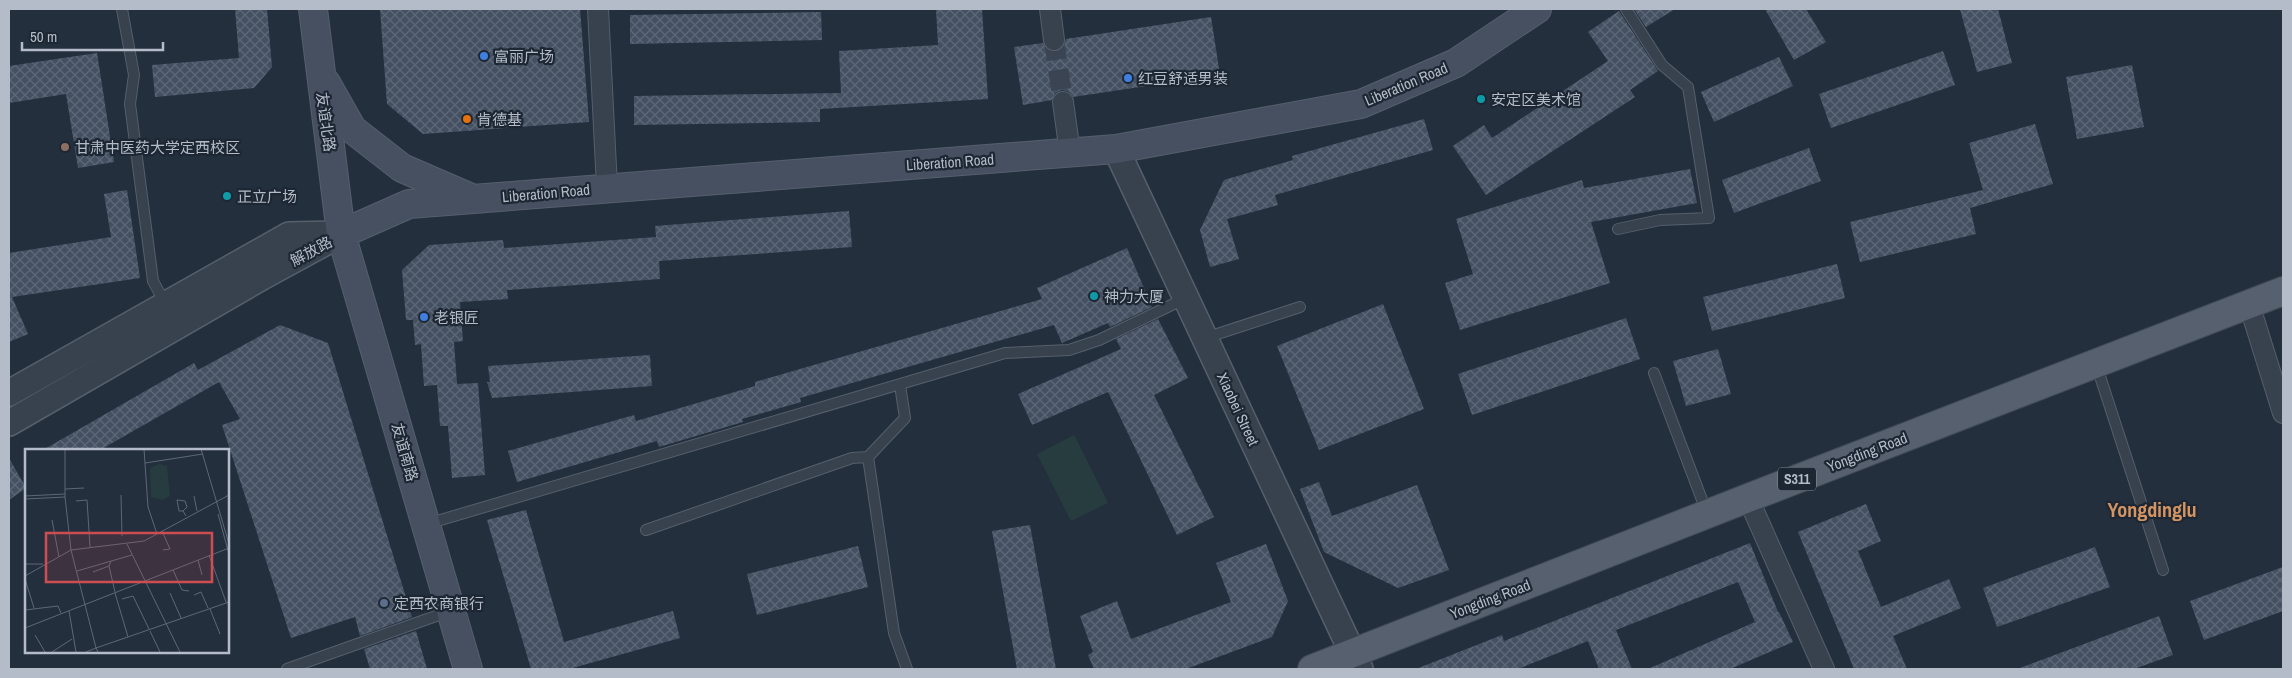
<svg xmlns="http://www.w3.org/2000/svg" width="2292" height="678" viewBox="0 0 2292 678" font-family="'Archivo Narrow','Noto Sans SC',sans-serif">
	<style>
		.garden { fill: #263c3f }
		.building { fill: url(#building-cross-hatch) }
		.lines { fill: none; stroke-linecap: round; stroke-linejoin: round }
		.minor-tunnel { stroke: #3a4453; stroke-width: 20; stroke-dasharray: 20 10; stroke-linecap: butt }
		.service-casing { stroke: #565f6c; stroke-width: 12 }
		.minor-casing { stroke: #565f6c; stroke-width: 22 }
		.tertiary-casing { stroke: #565f6c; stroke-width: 28 }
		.secondary-casing { stroke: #565f6c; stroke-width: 30 }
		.primary-casing { stroke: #414a57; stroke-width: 30 }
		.service { stroke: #38414e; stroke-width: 10 }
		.minor { stroke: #38414e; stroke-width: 20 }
		.tertiary { stroke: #38414e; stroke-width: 25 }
		.secondary { stroke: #465061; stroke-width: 28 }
		.primary { stroke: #56606e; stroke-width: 28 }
		.shop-dot { fill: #3f7fe0; stroke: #1d2633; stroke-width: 2 }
		.culture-dot { fill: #0f9aa8; stroke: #1d2633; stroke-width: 2 }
		.food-dot { fill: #e8710a; stroke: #1d2633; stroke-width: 2 }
		.education-dot { fill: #8d6e63; stroke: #1d2633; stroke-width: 2 }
		.service-dot { fill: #5c6f8a; stroke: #1d2633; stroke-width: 2 }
		.labels { text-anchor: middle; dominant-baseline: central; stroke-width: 4.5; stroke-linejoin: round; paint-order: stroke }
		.shield { fill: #1d2633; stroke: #878f9c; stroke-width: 1 }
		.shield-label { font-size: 14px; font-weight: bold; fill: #b4bcc9 }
		.poi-label { font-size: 15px; fill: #b4bcc9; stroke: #1d2633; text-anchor: start }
		.street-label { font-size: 15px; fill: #b4bcc9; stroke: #1d2633 }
		.district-label { font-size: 20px; font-weight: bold; fill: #d59563; stroke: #1d2633 }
		.inset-road { fill: none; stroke: #5e6776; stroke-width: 1 }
		.view { fill: #ce4d50; fill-opacity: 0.15; stroke: #ce4d50; stroke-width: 2.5 }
		.inset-edge { fill: none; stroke: #b4bcc9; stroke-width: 2.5 }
	</style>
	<defs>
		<pattern id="building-cross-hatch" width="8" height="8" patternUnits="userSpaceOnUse" patternTransform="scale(1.25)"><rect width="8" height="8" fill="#455162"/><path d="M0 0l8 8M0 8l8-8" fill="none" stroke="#5d6877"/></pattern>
	</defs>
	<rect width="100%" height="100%" fill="#242f3e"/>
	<path class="garden" d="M1074,435L1108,503L1071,521L1037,454Z"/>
	<path class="building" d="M235,9H267L272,67L254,88L155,97L152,65L239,58Z
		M380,9H580L589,122L423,134L387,104Z
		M936,9H982L988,99L820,109V122L634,125V96L841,93L839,51L938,45Z
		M1634,9H1675L1646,27Z
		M1765,9H1806L1826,42L1794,60Z
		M1960,9H1998L2012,63L1977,72Z
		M1619,11L1658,71L1630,90L1635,97L1486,195L1453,146L1484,125L1492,138L1608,61L1588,32Z
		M821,12L822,40L630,44V15Z
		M1211,17L1220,75L1073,97L1068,91L1061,90L1055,93L1052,100L1023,105L1014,47L1043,43L1049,51L1056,52L1062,49L1066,39Z
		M1943,51L1955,85L1831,128L1819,94Z
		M97,53L114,162L78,168L66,94L9,103V66Z
		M1779,57L1793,86L1714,122L1701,92Z
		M2132,65L2144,127L2077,139L2066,77Z
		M1424,119L1433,150L1275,195L1278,205L1227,219L1239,259L1210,267L1200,230L1224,180L1293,160L1292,156Z
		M2035,124L2053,184L1970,208L1976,234L1860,262L1850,222L1983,190L1969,143Z
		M1809,148L1821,181L1734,213L1722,180Z
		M1690,169L1697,203L1591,222L1610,283L1460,330L1445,283L1473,274L1456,219L1582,180L1584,188Z
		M127,190L140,278L12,297L28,334L9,342V253L111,237L104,194Z
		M849,211L852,247L659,261L660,279L507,290L508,299L460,302L463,341L454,342L457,384L478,383L485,475L452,478L448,426H440L437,385L424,386L421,344L415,345L413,320H406L402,270L429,245L503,240L504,248L656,237L655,226Z
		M1127,248L1152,307L1110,327L1108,323L1062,343L1054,325L800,398L801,402L742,419L743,422L659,447L657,441L517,482L508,451L634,415L636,421L755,386V382L1042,299L1037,288Z
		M1837,264L1845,298L1712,331L1703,297Z
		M1383,304L1424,409L1319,450L1277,346Z
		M1626,318L1640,359L1472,415L1458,374Z
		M1158,319L1188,378L1154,395L1214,517L1177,535L1108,392L1032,425L1018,394L1121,349L1116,339Z
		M280,325L328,343L412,617L360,636L355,617L291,638L222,425L240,419L219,382L100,450H43L194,363L198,370Z
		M1718,349L1731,394L1686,406L1673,361Z
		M650,355L652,386L492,398L487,382H490L488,366Z
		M9,458L26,488L9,500Z
		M1319,482L1332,516L1417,485L1449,570L1398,588L1324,552L1300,489Z
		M1866,504L1881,541L1858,551L1881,607L1949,579L1961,608L1893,636L1907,669H1854L1798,532Z
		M526,510L564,642L673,611L680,638L569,669H531L487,520Z
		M1030,525L1056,669H1017L992,531Z
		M1750,543L1778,612H1779L1793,642L1730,669H1648L1755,622L1738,582L1616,630L1632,669H1599L1588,641L1518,669H1416L1502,635L1504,641Z
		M1266,544L1288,601L1272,637L1186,669H1094L1088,655L1093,652L1080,616L1117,601L1131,639L1231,602L1216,563Z
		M858,546L868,587L757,615L747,574Z
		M2095,547L2110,587L1997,627L1983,588Z
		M2283,567V611L2204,640L2190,601Z
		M2159,616L2173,655L2134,669H2020V668Z
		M416,631L427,669H370L364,649Z"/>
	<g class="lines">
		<path class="minor-tunnel" d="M1054,40L1063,102"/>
		<defs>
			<path id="service" d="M122,9L134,75L130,104L153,281L166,305
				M1618,229L1660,220L1709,218L1688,87L1662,65L1626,9
				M1205,338L1300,307
				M2096,364L2163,570
				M1654,373L1707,513
				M900,385L905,418L868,457L894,633L907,669
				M427,524L1005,353L1069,350L1099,340L1184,299
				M646,530L852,458L868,457
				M287,669L450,611"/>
			<path id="minor" d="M598,9L607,187
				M1050,9L1054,40
				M1063,102L1070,153
				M2249,304L2283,413
				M1748,498L1824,669"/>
			<path id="tertiary" d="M1116,149L1360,669
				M9,393L289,235L336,234
				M9,423L262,277L341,234"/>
			<path id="secondary" d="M313,9L341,234L468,669
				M326,83L352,129L402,168L469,197
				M341,234L409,204L1116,149L1361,104L1456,63L1537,9"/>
			<path id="primary" d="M1312,669L1748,498L2283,291"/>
		</defs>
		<use href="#service" class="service-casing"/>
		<use href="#minor" class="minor-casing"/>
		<use href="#tertiary" class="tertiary-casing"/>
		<use href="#secondary" class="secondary-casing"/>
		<use href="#primary" class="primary-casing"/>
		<use href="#service" class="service"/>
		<use href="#minor" class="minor"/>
		<use href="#tertiary" class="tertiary"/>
		<use href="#secondary" class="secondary"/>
		<use href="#primary" class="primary"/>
	</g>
	<g class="shop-dot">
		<circle cx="484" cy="56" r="5"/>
		<circle cx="1128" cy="78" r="5"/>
		<circle cx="424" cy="317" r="5"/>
	</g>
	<g class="culture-dot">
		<circle cx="1481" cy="99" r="5"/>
		<circle cx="227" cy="196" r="5"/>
		<circle cx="1094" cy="296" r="5"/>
	</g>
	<circle class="food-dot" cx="467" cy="119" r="5"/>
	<circle class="education-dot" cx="65" cy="147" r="5"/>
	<circle class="service-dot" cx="384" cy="603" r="5"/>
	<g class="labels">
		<rect class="shield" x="1778" y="467.5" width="38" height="23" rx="4"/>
		<g class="shield-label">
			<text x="1797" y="479">S311</text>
		</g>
		<g class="poi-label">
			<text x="494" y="56">富丽广场</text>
			<text x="1138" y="78">红豆舒适男装</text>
			<text x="1491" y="99">安定区美术馆</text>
			<text x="477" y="119">肯德基</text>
			<text x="75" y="147">甘肃中医药大学定西校区</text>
			<text x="237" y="196">正立广场</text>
			<text x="1104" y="296">神力大厦</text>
			<text x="434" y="317">老银匠</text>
			<text x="394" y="603">定西农商银行</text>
		</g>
		<g class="street-label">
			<text transform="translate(1406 84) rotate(-23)">Liberation Road</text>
			<text transform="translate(326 122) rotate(82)">友谊北路</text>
			<text transform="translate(950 162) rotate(-4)">Liberation Road</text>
			<text transform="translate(546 193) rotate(-5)">Liberation Road</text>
			<text transform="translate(311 251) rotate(-28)">解放路</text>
			<text transform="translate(1238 409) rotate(65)">Xiaobei Street</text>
			<text transform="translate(405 452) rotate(74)">友谊南路</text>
			<text transform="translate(1867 452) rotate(-21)">Yongding Road</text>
			<text transform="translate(1490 599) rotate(-21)">Yongding Road</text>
		</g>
		<g class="district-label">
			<text x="2152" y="509">Yongdinglu</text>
		</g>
	</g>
	<g transform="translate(25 449)">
		<rect width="204" height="204" fill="#242f3e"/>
		<path d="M134,15L142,17L145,47L138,51L126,48L125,19Z" fill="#263c3f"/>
		<path class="inset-road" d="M40,0V48L46,101L71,199L61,203M119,0L123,58L132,85M176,0L204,95M120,14L178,5M40,40L59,39M96,46L97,87M0,47L40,45M169,47L172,62M0,50L40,48M51,52L62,51L65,98M158,62L162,58L160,52L152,51L154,62H158L161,67M193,65L204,105M27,71L34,108M137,82L145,100L138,101M102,95L155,203M46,101L119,92L204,46M184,106L201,153M173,111L177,126M86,112L84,117L90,143M0,115H18M148,121L157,141L164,142M52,122L107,106M68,123L84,117M0,127L46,101M0,130L9,159M90,144L103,188M145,144L156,169M169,146L176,143L183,159M97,150L108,147L124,180M185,160L195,185M0,161L33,157L36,164M44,162L51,203M0,179L204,99M125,182L135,203M10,186L20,203M27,203L47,190M73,203L71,199L204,153"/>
		<path class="view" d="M21,84H187V133H21Z"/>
		<rect width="204" height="204" class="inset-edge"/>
	</g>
	<rect width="2292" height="678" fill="none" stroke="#b4bcc9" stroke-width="20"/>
	<path d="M22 42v8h141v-8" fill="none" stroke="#b4bcc9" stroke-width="2.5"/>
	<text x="30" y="42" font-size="15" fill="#b4bcc9" stroke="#1d2633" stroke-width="4" paint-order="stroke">50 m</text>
</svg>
